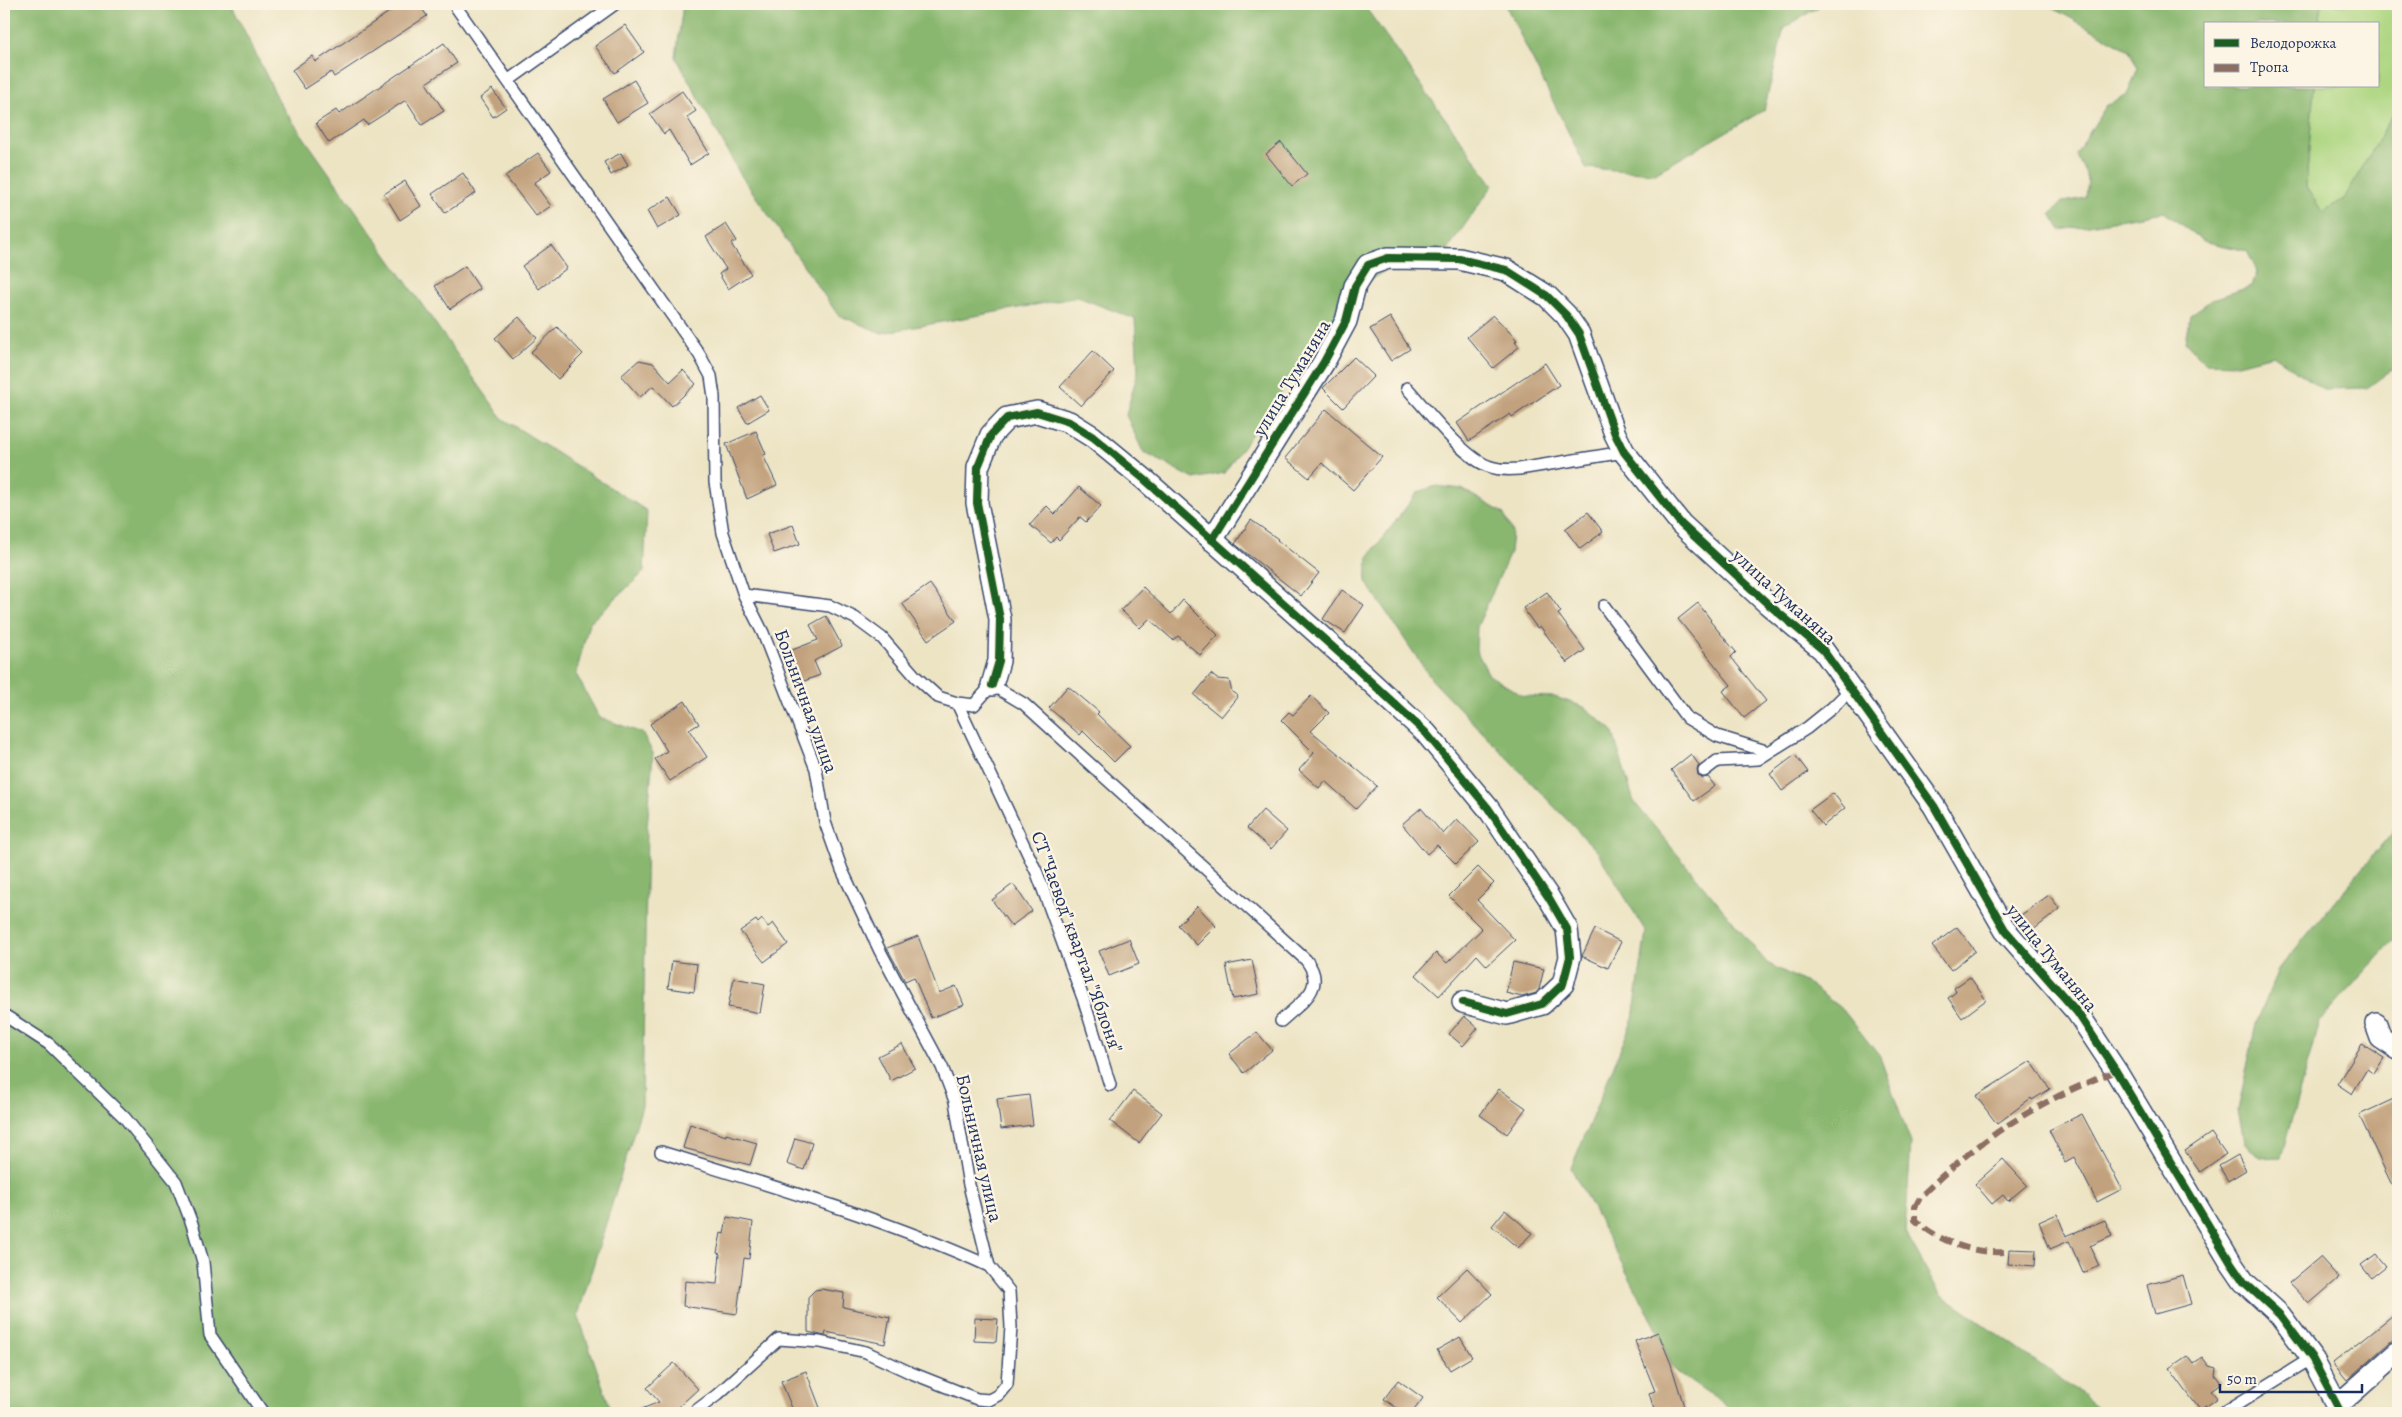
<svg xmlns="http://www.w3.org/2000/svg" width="2402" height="1417" viewBox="0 0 2402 1417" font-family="Alegreya,serif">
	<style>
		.green { fill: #add681; stroke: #648270 }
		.forest { fill: #8ab76f; stroke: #527366 }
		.building { fill: #c2a27e }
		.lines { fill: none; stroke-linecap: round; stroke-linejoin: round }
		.lane-casing { stroke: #3a4a6d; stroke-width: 14 }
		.street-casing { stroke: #3a4a6d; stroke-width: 24 }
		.lane { stroke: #fff; stroke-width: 11 }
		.street { stroke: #fff; stroke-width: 21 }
		.quiet { stroke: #8d6e63; stroke-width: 6; stroke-dasharray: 12 6; stroke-linecap: butt }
		.cycleway-casing { stroke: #fcf5e5; stroke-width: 11 }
		.cycleway { stroke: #1b5e20; stroke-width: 8 }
		.labels { text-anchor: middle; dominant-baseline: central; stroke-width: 4.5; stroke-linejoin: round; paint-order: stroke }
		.street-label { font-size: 19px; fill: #1b2f5e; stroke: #fcf5e5 }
	</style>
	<rect width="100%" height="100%" fill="#fcf5e5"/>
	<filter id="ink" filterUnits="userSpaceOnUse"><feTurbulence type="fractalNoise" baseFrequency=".02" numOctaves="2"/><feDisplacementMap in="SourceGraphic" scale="10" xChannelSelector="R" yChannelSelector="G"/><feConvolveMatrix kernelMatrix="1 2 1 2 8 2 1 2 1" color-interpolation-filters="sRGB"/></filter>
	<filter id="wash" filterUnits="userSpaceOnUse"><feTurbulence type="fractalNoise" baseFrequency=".0096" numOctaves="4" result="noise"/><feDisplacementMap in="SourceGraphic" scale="20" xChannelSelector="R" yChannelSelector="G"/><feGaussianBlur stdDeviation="1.12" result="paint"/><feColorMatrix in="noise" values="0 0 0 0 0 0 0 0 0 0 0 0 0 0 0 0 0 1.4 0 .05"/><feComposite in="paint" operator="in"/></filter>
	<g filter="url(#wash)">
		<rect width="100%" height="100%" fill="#ede4c4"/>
		<path class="green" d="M2322,4H2398V106L2344,199L2322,212L2306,186L2314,86H2378V24H2319Z"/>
		<path class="forest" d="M4,4H231L281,105L502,418L647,511L644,572L589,623L576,674L599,717L642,733L653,753L647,829L642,1106L578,1315L612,1413H4Z
			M683,4H1363L1493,185L1440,260L1405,259L1356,288L1224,473L1194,479L1143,452L1126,415L1138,371L1135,319L1078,297L882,333L838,315L740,174L676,57Z
			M1505,4H1823L1784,28L1764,110L1655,173L1586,168Z
			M2045,4H2322L2319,24H2206V86H2314L2306,186L2322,212L2344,199L2398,106V365L2367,388L2323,389L2273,355L2238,364L2205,363L2185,341L2190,315L2213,299L2252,286L2257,271L2247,251L2203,241L2164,212L2061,230L2051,214L2062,202L2086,198L2088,179L2076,154L2106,106L2128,93L2138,68L2129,50Z
			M1436,486L1462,489L1503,513L1512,531L1510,553L1477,627L1476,650L1489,675L1523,696L1555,697L1584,707L1612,730L1634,802L1767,963L1810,985L1843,1010L1880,1057L1911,1143L1905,1232L1940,1294L2082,1394L2103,1413H1738L1677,1372L1671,1364L1658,1331L1571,1168L1633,1019L1646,932L1597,851L1432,680L1366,582L1368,557L1418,492Z
			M2398,825V935L2319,1022L2281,1157L2259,1158L2244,1142L2238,1110L2256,1024L2278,970Z"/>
		<g id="blocks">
			<path class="building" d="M401,4H419L427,16L334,77L331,72L305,89L292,70L312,56L315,62Z
				M625,25L644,52L615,73L595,46Z
				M444,43L457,63L426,83L444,111L422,125L406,100L367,125L364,120L329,143L316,123L336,110L339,114Z
				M634,80L648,103L617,122L603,99Z
				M492,89L506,108L493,117L480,98Z
				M682,91L696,111L687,117L709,153L690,165L669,130L664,134L650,114Z
				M1281,142L1307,174L1292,186L1266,154Z
				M538,153L551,171L534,183L551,206L536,216L505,176Z
				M621,153L628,165L611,175L604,162Z
				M463,173L476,193L445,213L432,194Z
				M405,181L421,206L400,220L384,194Z
				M670,197L681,215L657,229L647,211Z
				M726,224L737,241L731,244L751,274L728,289L719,274L726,269L706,237Z
				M551,245L567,268L539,289L522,266Z
				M465,266L480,289L450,309L435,286Z
				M1493,315L1517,340L1515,342L1519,347L1493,368L1467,337Z
				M519,317L537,338L513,359L495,338Z
				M1390,317L1410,349L1391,361L1370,329Z
				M557,327L583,354L558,379L531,352Z
				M1093,351L1114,371L1081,406L1060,387Z
				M1354,357L1374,376L1343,408L1323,388Z
				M639,360L653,363L670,382L683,370L696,384L672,406L653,386L640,397L621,376Z
				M1545,363L1559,385L1512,417L1510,414L1469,441L1457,423Z
				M760,395L769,410L747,423L738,408Z
				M1326,409L1382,457L1353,490L1322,463L1309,478L1285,458Z
				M756,431L766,454L763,455L777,485L747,499L726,444Z
				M1079,487L1101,506L1086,522L1080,517L1059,540L1056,537L1051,543L1030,525L1047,506L1055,514Z
				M1588,512L1603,532L1580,549L1565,529Z
				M1251,520L1278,539L1277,540L1319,573L1301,596L1235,544Z
				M793,525L800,544L774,553L767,534Z
				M930,584L956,621L928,640L902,603Z
				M1143,587L1171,614L1183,600L1218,635L1200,655L1178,636L1173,640L1149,619L1140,628L1121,610Z
				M1342,590L1364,605L1345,633L1323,619Z
				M1547,592L1561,612L1558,614L1585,650L1567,663L1540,626L1537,628L1523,608Z
				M1698,603L1711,620L1710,621L1736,652L1731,657L1766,701L1744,718L1723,691L1731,685L1678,619Z
				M826,616L842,646L814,661L820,675L799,683L787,652L818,640L810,625Z
				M1211,674L1217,679L1229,680L1232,692L1238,696L1221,717L1194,695Z
				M1068,686L1099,712L1097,714L1130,746L1114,762L1083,731L1080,735L1049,708Z
				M1311,696L1329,713L1311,731L1377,786L1356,809L1325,781L1319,788L1299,770L1314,753L1281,720L1289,712L1293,715Z
				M685,701L699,724L689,730L707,757L670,781L655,759L667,751L650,724Z
				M1691,754L1699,765L1697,769L1698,775L1702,778L1708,777L1715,786L1694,801L1671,770Z
				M1795,755L1808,772L1782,791L1770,774Z
				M1833,793L1845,808L1823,826L1810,810Z
				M1421,808L1443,834L1457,819L1479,842L1456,864L1437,845L1427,854L1402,824Z
				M1263,810L1287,831L1271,849L1247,828Z
				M1478,867L1494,883L1477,900L1515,940L1487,966L1477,955L1439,996L1416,975L1436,953L1447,963L1482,929L1449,896Z
				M1013,884L1032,911L1011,926L992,900Z
				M2049,895L2060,909L2032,931L2021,915Z
				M1197,906L1216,926L1197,945L1178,925Z
				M762,919L768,927L773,923L788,944L764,962L740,931L756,920L758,923Z
				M1957,927L1975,951L1951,970L1932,946Z
				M1595,929L1621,942L1608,968L1582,956Z
				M918,936L939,993L956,986L964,1005L931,1018L914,977L905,981L887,948Z
				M1129,939L1139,964L1109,976L1099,951Z
				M1252,960L1259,994L1233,999L1226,965Z
				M672,961L697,964L694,992L668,988Z
				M1513,962L1544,969L1539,989L1536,993L1522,997L1506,993Z
				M1970,977L1986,1000L1962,1018L1948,998L1956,992L1954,988Z
				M734,978L765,984L760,1013L728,1007Z
				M1464,1016L1478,1028L1463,1046L1449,1034Z
				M1257,1032L1272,1050L1244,1073L1229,1054Z
				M902,1044L915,1068L891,1081L878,1056Z
				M2362,1044L2384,1058L2374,1074L2367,1069L2352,1094L2337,1084Z
				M2031,1061L2050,1089L2032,1100L2031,1098L1997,1124L1976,1096Z
				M1499,1089L1526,1108L1507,1134L1480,1115Z
				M1133,1091L1162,1113L1139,1143L1110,1121Z
				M1029,1095L1033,1125L1001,1129L997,1099Z
				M2398,1097V1198L2359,1115Z
				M2082,1114L2122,1189L2097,1202L2074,1157L2065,1162L2049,1130Z
				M690,1124L726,1136V1134L757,1143L750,1165L683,1148Z
				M2211,1133L2226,1154L2200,1172L2185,1151Z
				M795,1138L812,1143L804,1170L787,1164Z
				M2238,1155L2246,1170L2228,1181L2219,1166Z
				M2003,1159L2027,1185L2008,1201L2003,1195L1992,1204L1975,1184Z
				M1505,1210L1532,1233L1518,1248L1492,1226Z
				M2057,1214L2066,1236L2105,1220L2112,1236L2090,1246L2099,1266L2083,1273L2069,1241L2050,1249L2039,1222Z
				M727,1217L753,1222L749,1259L744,1258L737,1314L683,1306L685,1281L717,1284L720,1254L717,1253L721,1233L724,1234Z
				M2009,1249L2036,1250L2035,1266L2008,1264Z
				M2376,1254L2386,1266L2371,1278L2361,1265Z
				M2320,1257L2339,1278L2309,1304L2289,1283Z
				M1467,1268L1492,1294L1462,1323L1437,1297Z
				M2183,1275L2191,1304L2155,1314L2147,1285Z
				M821,1289L844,1293L843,1307L890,1317L885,1344L826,1332L825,1336L808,1332V1297L815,1290Z
				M2398,1311V1335L2347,1380L2333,1363Z
				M975,1318L998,1319L996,1342L974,1341Z
				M1658,1332L1671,1364L1686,1413H1655L1649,1393L1655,1391L1635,1341Z
				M1460,1337L1472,1357L1450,1370L1437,1350Z
				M2187,1356L2193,1364L2202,1357L2209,1366L2216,1368L2215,1375L2221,1383L2211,1390L2217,1398L2200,1410L2169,1368Z
				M674,1363L698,1389L672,1413H632L659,1402L647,1388Z
				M806,1371L822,1413H794L781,1381Z
				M1398,1380L1423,1398L1412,1413H1404L1384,1399Z"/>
		</g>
	</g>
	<g filter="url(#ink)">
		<use href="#blocks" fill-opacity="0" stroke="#3a4a6d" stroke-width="1"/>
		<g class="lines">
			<defs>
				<path id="lane" d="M454,4L699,354L711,376L714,397L715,482L723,533L744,595L830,606L855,618L882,638L916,677L938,697L957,703L974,705L992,685L1024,704L1306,960C1328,988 1301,1002 1281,1021
					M509,80L615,4
					M1407,388C1426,409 1463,457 1488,466C1498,470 1508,470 1519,469L1624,452
					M1604,606L1687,718L1717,736L1769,752
					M957,703L1037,873L1083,998L1110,1085
					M1704,771L1717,761L1758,759L1807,728L1833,707L1851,689
					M4,1015L49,1044L125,1118L176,1182L192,1224L203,1262L210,1335L263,1413
					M661,1152C772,1186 883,1218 989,1266
					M693,1413L717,1395L779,1339L820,1342L866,1352L909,1372L977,1399L989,1400L998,1395L1007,1384L1011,1327L1009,1291L989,1266L969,1185L955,1101L942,1067L880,951L842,870L825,822L816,769L763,633L744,595
					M2223,1413L2312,1358"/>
				<path id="street" d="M1212,540L1324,362L1346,321L1355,286L1368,265L1388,258L1459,259L1506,270L1547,296L1566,315L1579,334L1615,434L1624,452L1681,524L1768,604L1823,650L1934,806L2005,930L2077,1012L2116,1071L2231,1263L2244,1282L2280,1315L2312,1358L2341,1413
					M992,685L999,661L1000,619L977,503L978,467L991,435L1007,418L1037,412L1069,422L1093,437L1144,479L1344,657L1426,733L1488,808L1549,898L1567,929L1570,957L1563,984L1542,1004L1507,1014L1463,1002
					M2376,1024L2381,1038L2398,1049
					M2338,1405L2398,1352"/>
			</defs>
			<use href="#lane" class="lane-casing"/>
			<use href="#street" class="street-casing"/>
			<use href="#lane" class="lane"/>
			<use href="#street" class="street"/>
			<path class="quiet" d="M2004,1252C1973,1254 1938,1241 1915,1220V1207L1921,1196C1980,1138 2039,1100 2116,1071"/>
			<defs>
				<path id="cycleway" d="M1212,540L1324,362L1346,321L1355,286L1368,265L1388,258L1459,259L1506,270L1547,296L1566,315L1579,334L1615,434L1624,452L1681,524L1768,604L1823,650L1934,806L2005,930L2077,1012L2116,1071L2231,1263L2244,1282L2280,1315L2312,1358L2341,1413
					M992,685L999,661L1000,619L977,503L978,467L991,435L1007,418L1037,412L1069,422L1093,437L1144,479L1344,657L1426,733L1488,808L1549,898L1567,929L1570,957L1563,984L1542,1004L1507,1014L1463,1002"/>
			</defs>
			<use href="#cycleway" class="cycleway-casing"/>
			<use href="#cycleway" class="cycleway"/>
		</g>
	</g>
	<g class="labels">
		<g class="street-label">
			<text transform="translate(1292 378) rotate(-59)">улица Туманяна</text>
			<text transform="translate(1784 597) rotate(42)">улица Туманяна</text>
			<text transform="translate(806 701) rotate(70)">Больничная улица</text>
			<text transform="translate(1077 942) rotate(70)">СТ "Чаевод" квартал "Яблоня"</text>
			<text transform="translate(2052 958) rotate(51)">улица Туманяна</text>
			<text transform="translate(979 1148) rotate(77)">Больничная улица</text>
		</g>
	</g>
	<rect width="2402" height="1417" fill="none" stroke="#fcf5e5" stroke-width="20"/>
	<rect x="2204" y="22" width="175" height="65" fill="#fcf5e5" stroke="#a2a6af"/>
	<rect x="2214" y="39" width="25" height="8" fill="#1b5e20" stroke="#a2a6af"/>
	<text x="2250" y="48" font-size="15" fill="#1b2f5e">Велодорожка</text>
	<rect x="2214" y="64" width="25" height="8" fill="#8d6e63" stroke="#a2a6af"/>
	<text x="2250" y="72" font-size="15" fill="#1b2f5e">Тропа</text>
	<path d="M2220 1384v8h142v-8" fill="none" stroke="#1b2f5e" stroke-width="2.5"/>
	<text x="2227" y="1384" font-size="15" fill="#1b2f5e" stroke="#fcf5e5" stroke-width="4" paint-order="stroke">50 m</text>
</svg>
